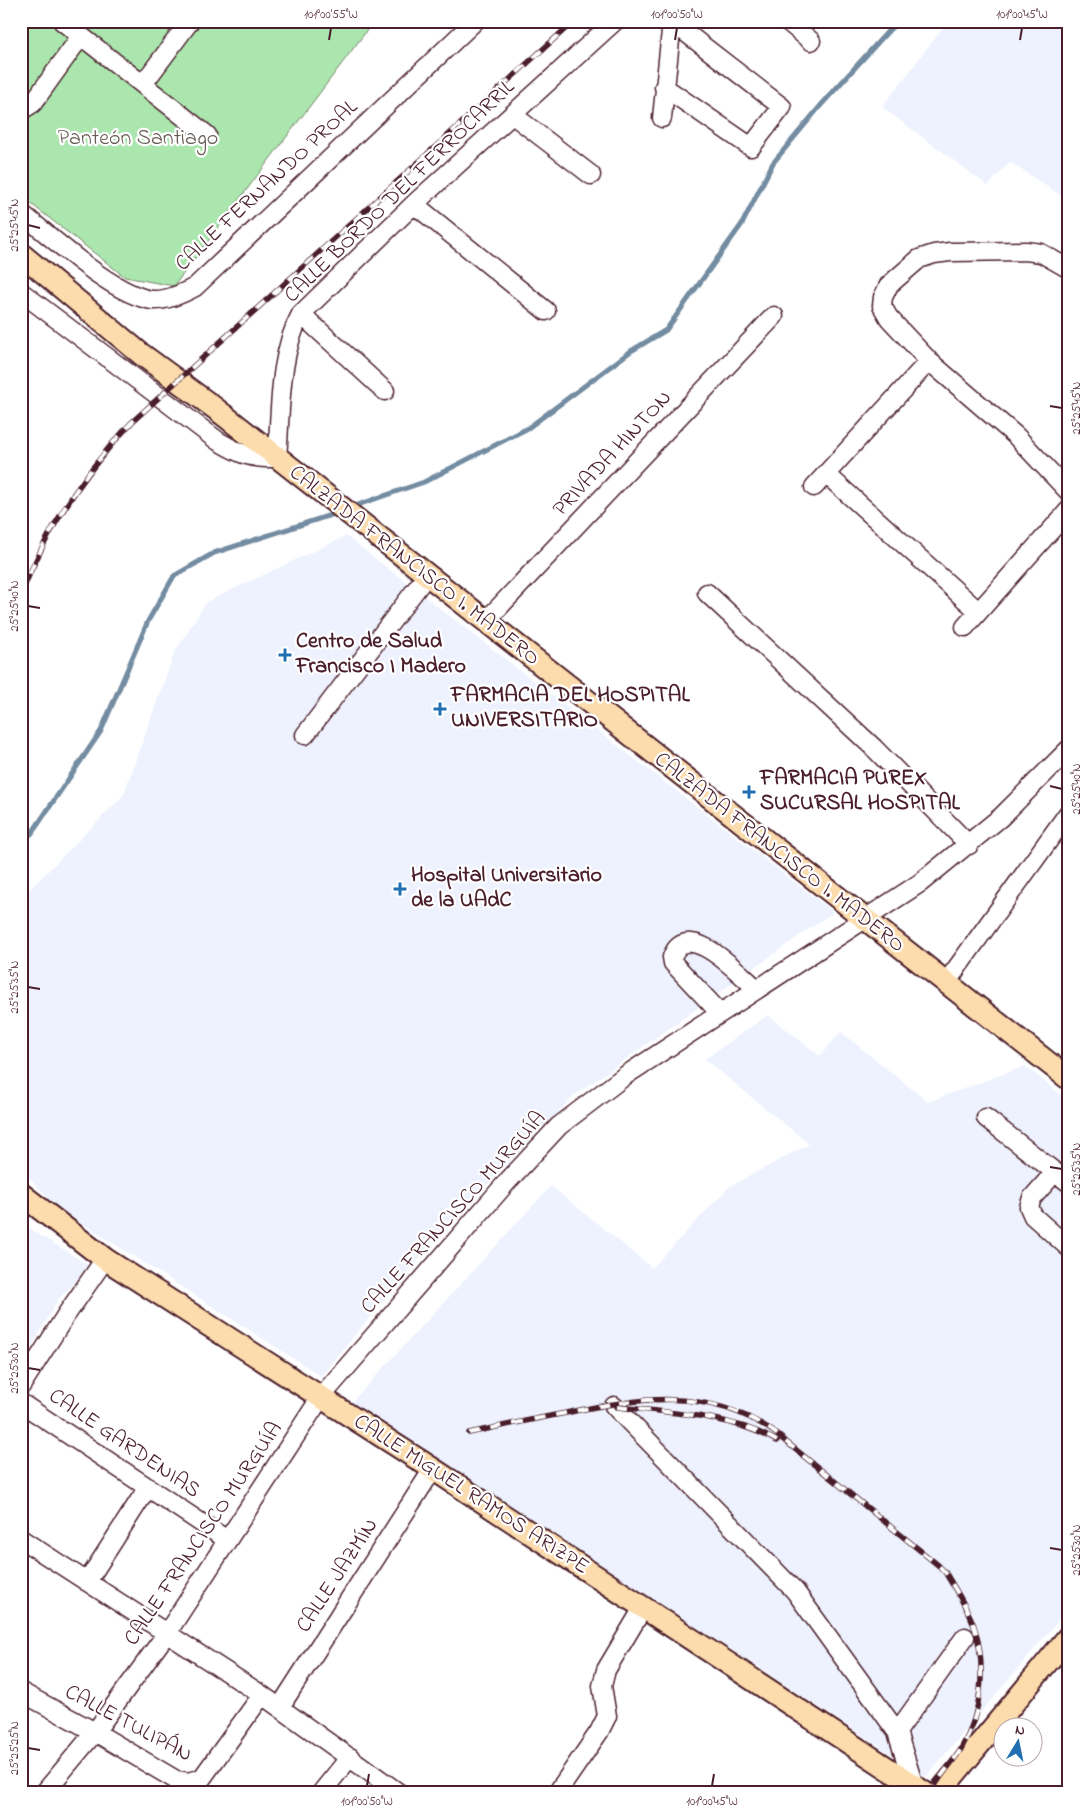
<svg xmlns="http://www.w3.org/2000/svg" width="1090" height="1814" viewBox="0 0 1090 1814" font-family="'Indie Flower',sans-serif">
	<style>
		.built { fill: #edf2fe }
		.green { fill: #aae6ad; stroke: #7a826c }
		.lines { fill: none; stroke-linecap: round; stroke-linejoin: round }
		.stream { stroke: #738ca1; stroke-width: 5 }
		.minor-casing { stroke: #4a1f2b; stroke-width: 21 }
		.major-casing { stroke: #4a1f2b; stroke-width: 25 }
		.minor { stroke: #fff; stroke-width: 18 }
		.major { stroke: #fcdcac; stroke-width: 21 }
		.rail-casing { stroke: #4a1f2b; stroke-width: 5.5 }
		.rail { stroke: #fff; stroke-width: 4; stroke-dasharray: 11; stroke-linecap: butt }
		.ticks { fill: none; stroke: #4a1f2b; stroke-width: 2 }
		.poi-dot { fill: #1f6fb2; stroke: #fff; stroke-width: 2 }
		.labels { text-anchor: middle; dominant-baseline: central; stroke-width: 4.5; stroke-linejoin: round; paint-order: stroke }
		.park-label { font-size: 22px; fill: #675b52; stroke: #fff }
		.street-label { font-size: 22px; fill: #4a1f2b; stroke: #fff }
		.poi-label { font-size: 22px; font-weight: bold; fill: #4a1f2b; stroke: #fff; text-anchor: start }
		.neatline { fill: none; stroke: #4a1f2b; stroke-width: 2 }
		.ticks-label { font-size: 12px; text-anchor: middle; fill: #4a1f2b }
	</style>
	<rect width="100%" height="100%" fill="#fff"/>
	<filter id="ink" filterUnits="userSpaceOnUse"><feTurbulence type="fractalNoise" baseFrequency=".02" numOctaves="2"/><feDisplacementMap in="SourceGraphic" scale="10" xChannelSelector="R" yChannelSelector="G"/><feConvolveMatrix kernelMatrix="1 2 1 2 8 2 1 2 1" color-interpolation-filters="sRGB"/></filter>
	<g filter="url(#ink)">
		<path class="built" d="M948,21H1069V201L1010,162L988,186L882,107Z
			M346,536L833,912L572,1097L545,1127L454,1217L321,1376L58,1208L21,1169V898L123,796L174,654L206,602Z
			M768,1015L820,1056L841,1032L928,1102L1025,1066L1069,1101V1608L926,1777L352,1402L551,1186L652,1268L729,1187L809,1144L705,1059Z
			M21,1223L90,1266L57,1301L21,1366Z"/>
		<path class="green" d="M21,21H374L174,286L125,277L21,196Z"/>
		<g class="lines">
			<path class="stream" d="M352,507L424,482L528,428L631,351L666,330L742,224L773,163L822,104L890,29L900,21
				M21,842L32,833L101,731L148,621L174,576L214,553L337,513"/>
			<defs>
				<path id="minor" d="M62,21L207,135
					M787,21L811,41
					M143,84L190,21
					M664,87L751,147L782,107L672,22
					M21,107L25,108L33,103L81,36
					M513,115L591,175
					M662,118L672,21
					M414,204L546,311
					M21,213C53,238 113,295 152,300C167,301 182,294 195,287L475,21
					M1069,269L1041,253L1026,251L950,252L934,254L919,259L889,285L883,297L882,306L889,318L929,361L1016,436L1069,492
					M21,292L218,441C240,454 250,459 277,458C281,411 278,356 301,314L414,204L615,21
					M301,314L385,391
					M826,474L978,611
					M814,487L929,361
					M707,593L874,748L969,845
					M485,622L774,316
					M965,627L1069,510
					M305,735L427,575
					M946,983L1069,812
					M720,1013L673,963L672,957C687,916 740,975 757,989
					M986,1118L1069,1183
					M1055,1172L1032,1198L1029,1207L1033,1216L1069,1248
					M21,1386L66,1315L105,1259
					M21,1403L227,1540
					M614,1406L795,1591L897,1732L914,1786
					M21,1539L262,1695L399,1793
					M87,1582L148,1487
					M21,1692L95,1732L176,1780L188,1782L202,1778L262,1695
					M280,1707L433,1469
					M897,1732L965,1637
					M44,1793L95,1732L167,1633L321,1397L506,1183L559,1126L626,1075L920,883L1001,817L1069,749
					M321,1793L350,1757
					M557,1793L599,1732L607,1716L602,1686L606,1670L643,1608"/>
				<path id="major" d="M21,254L141,354L216,409L1069,1079
					M21,1194L105,1259L433,1469L925,1793
					M939,1793L1069,1636"/>
			</defs>
			<use href="#minor" class="minor-casing"/>
			<use href="#major" class="major-casing"/>
			<use href="#minor" class="minor"/>
			<use href="#major" class="major"/>
			<defs>
				<path id="rail" d="M21,594C47,529 84,472 132,422L574,21
					M617,1407C672,1413 728,1414 777,1441
					M469,1433C501,1426 534,1419 566,1413C638,1397 710,1387 774,1432L938,1565L945,1572C955,1589 967,1607 974,1626C987,1665 982,1713 961,1749C952,1764 939,1776 931,1793"/>
			</defs>
			<use href="#rail" class="rail-casing"/>
			<use href="#rail" class="rail"/>
		</g>
	</g>
	<path class="ticks" d="M329,40L331,28M675,40L677,28M1020,40L1022,28M28,225L40,228M1050,406L1062,408M28,606L40,608M1050,786L1062,789M28,987L40,989M1050,1167L1062,1169M28,1368L40,1370M1050,1548L1062,1550M28,1748L40,1750M367,1786L369,1774M712,1786L714,1774"/>
	<g class="poi-dot">
		<path d="M282.5 647.5h5v5h5v5h-5v5h-5v-5h-5v-5h5z"/>
		<path d="M437.5 701.5h5v5h5v5h-5v5h-5v-5h-5v-5h5z"/>
		<path d="M746.5 784.5h5v5h5v5h-5v5h-5v-5h-5v-5h5z"/>
		<path d="M397.5 881.5h5v5h5v5h-5v5h-5v-5h-5v-5h5z"/>
	</g>
	<g class="labels">
		<g class="park-label">
			<text x="138" y="139">Panteón Santiago</text>
		</g>
		<g class="street-label">
			<text transform="translate(267 186) rotate(-43)">CALLE FERNANDO PROAL</text>
			<text transform="translate(400 192) rotate(-44)">CALLE BORDO DEL FERROCARRIL</text>
			<text transform="translate(613 454) rotate(-47)">PRIVADA HINTON</text>
			<text transform="translate(414 566) rotate(38)">CALZADA FRANCISCO I. MADERO</text>
			<text transform="translate(779 853) rotate(38)">CALZADA FRANCISCO I. MADERO</text>
			<text transform="translate(454 1213) rotate(-48)">CALLE FRANCISCO MURGUÍA</text>
			<text transform="translate(124 1444) rotate(34)">CALLE GARDENIAS</text>
			<text transform="translate(471 1495) rotate(33)">CALLE MIGUEL RAMOS ARIZPE</text>
			<text transform="translate(204 1534) rotate(-56)">CALLE FRANCISCO MURGUÍA</text>
			<text transform="translate(338 1576) rotate(-57)">CALLE JAZMÍN</text>
			<text transform="translate(128 1724) rotate(28)">CALLE TULIPÁN</text>
		</g>
		<g class="poi-label">
			<text x="296" y="642">Centro de Salud<tspan x="296" dy="25">Francisco I Madero</tspan></text>
			<text x="451" y="696">FARMACIA DEL HOSPITAL<tspan x="451" dy="25">UNIVERSITARIO</tspan></text>
			<text x="760" y="779">FARMACIA PUREX<tspan x="760" dy="25">SUCURSAL HOSPITAL</tspan></text>
			<text x="411" y="876">Hospital Universitario<tspan x="411" dy="25">de la UAdC</tspan></text>
		</g>
	</g>
	<rect width="1090" height="1814" fill="none" stroke="#fff" stroke-width="55"/>
	<g transform="translate(1018 1742) rotate(10)"><circle r="24" fill="#ffffff" stroke="#b7a5aa"/>
	<path d="M0-4L9 19L0 12L-9 19Z" fill="#1f6fb2"/>
	<text y="-8" font-size="14" font-weight="bold" text-anchor="middle" fill="#4a1f2b">N</text>
	</g>
	<rect x="28" y="28" width="1034" height="1758" class="neatline"/>
	<g class="ticks-label">
		<text x="331" y="18">101°00'55"W</text>
		<text x="677" y="18">101°00'50"W</text>
		<text x="1022" y="18">101°00'45"W</text>
		<text transform="translate(14 225) rotate(-90)" y="4">25°25'45"N</text>
		<text transform="translate(1076 408) rotate(-90)" y="4">25°25'45"N</text>
		<text transform="translate(14 606) rotate(-90)" y="4">25°25'40"N</text>
		<text transform="translate(1076 789) rotate(-90)" y="4">25°25'40"N</text>
		<text transform="translate(14 987) rotate(-90)" y="4">25°25'35"N</text>
		<text transform="translate(1076 1169) rotate(-90)" y="4">25°25'35"N</text>
		<text transform="translate(14 1368) rotate(-90)" y="4">25°25'30"N</text>
		<text transform="translate(1076 1550) rotate(-90)" y="4">25°25'30"N</text>
		<text transform="translate(14 1748) rotate(-90)" y="4">25°25'25"N</text>
		<text x="367" y="1805">101°00'50"W</text>
		<text x="712" y="1805">101°00'45"W</text>
	</g>
</svg>
